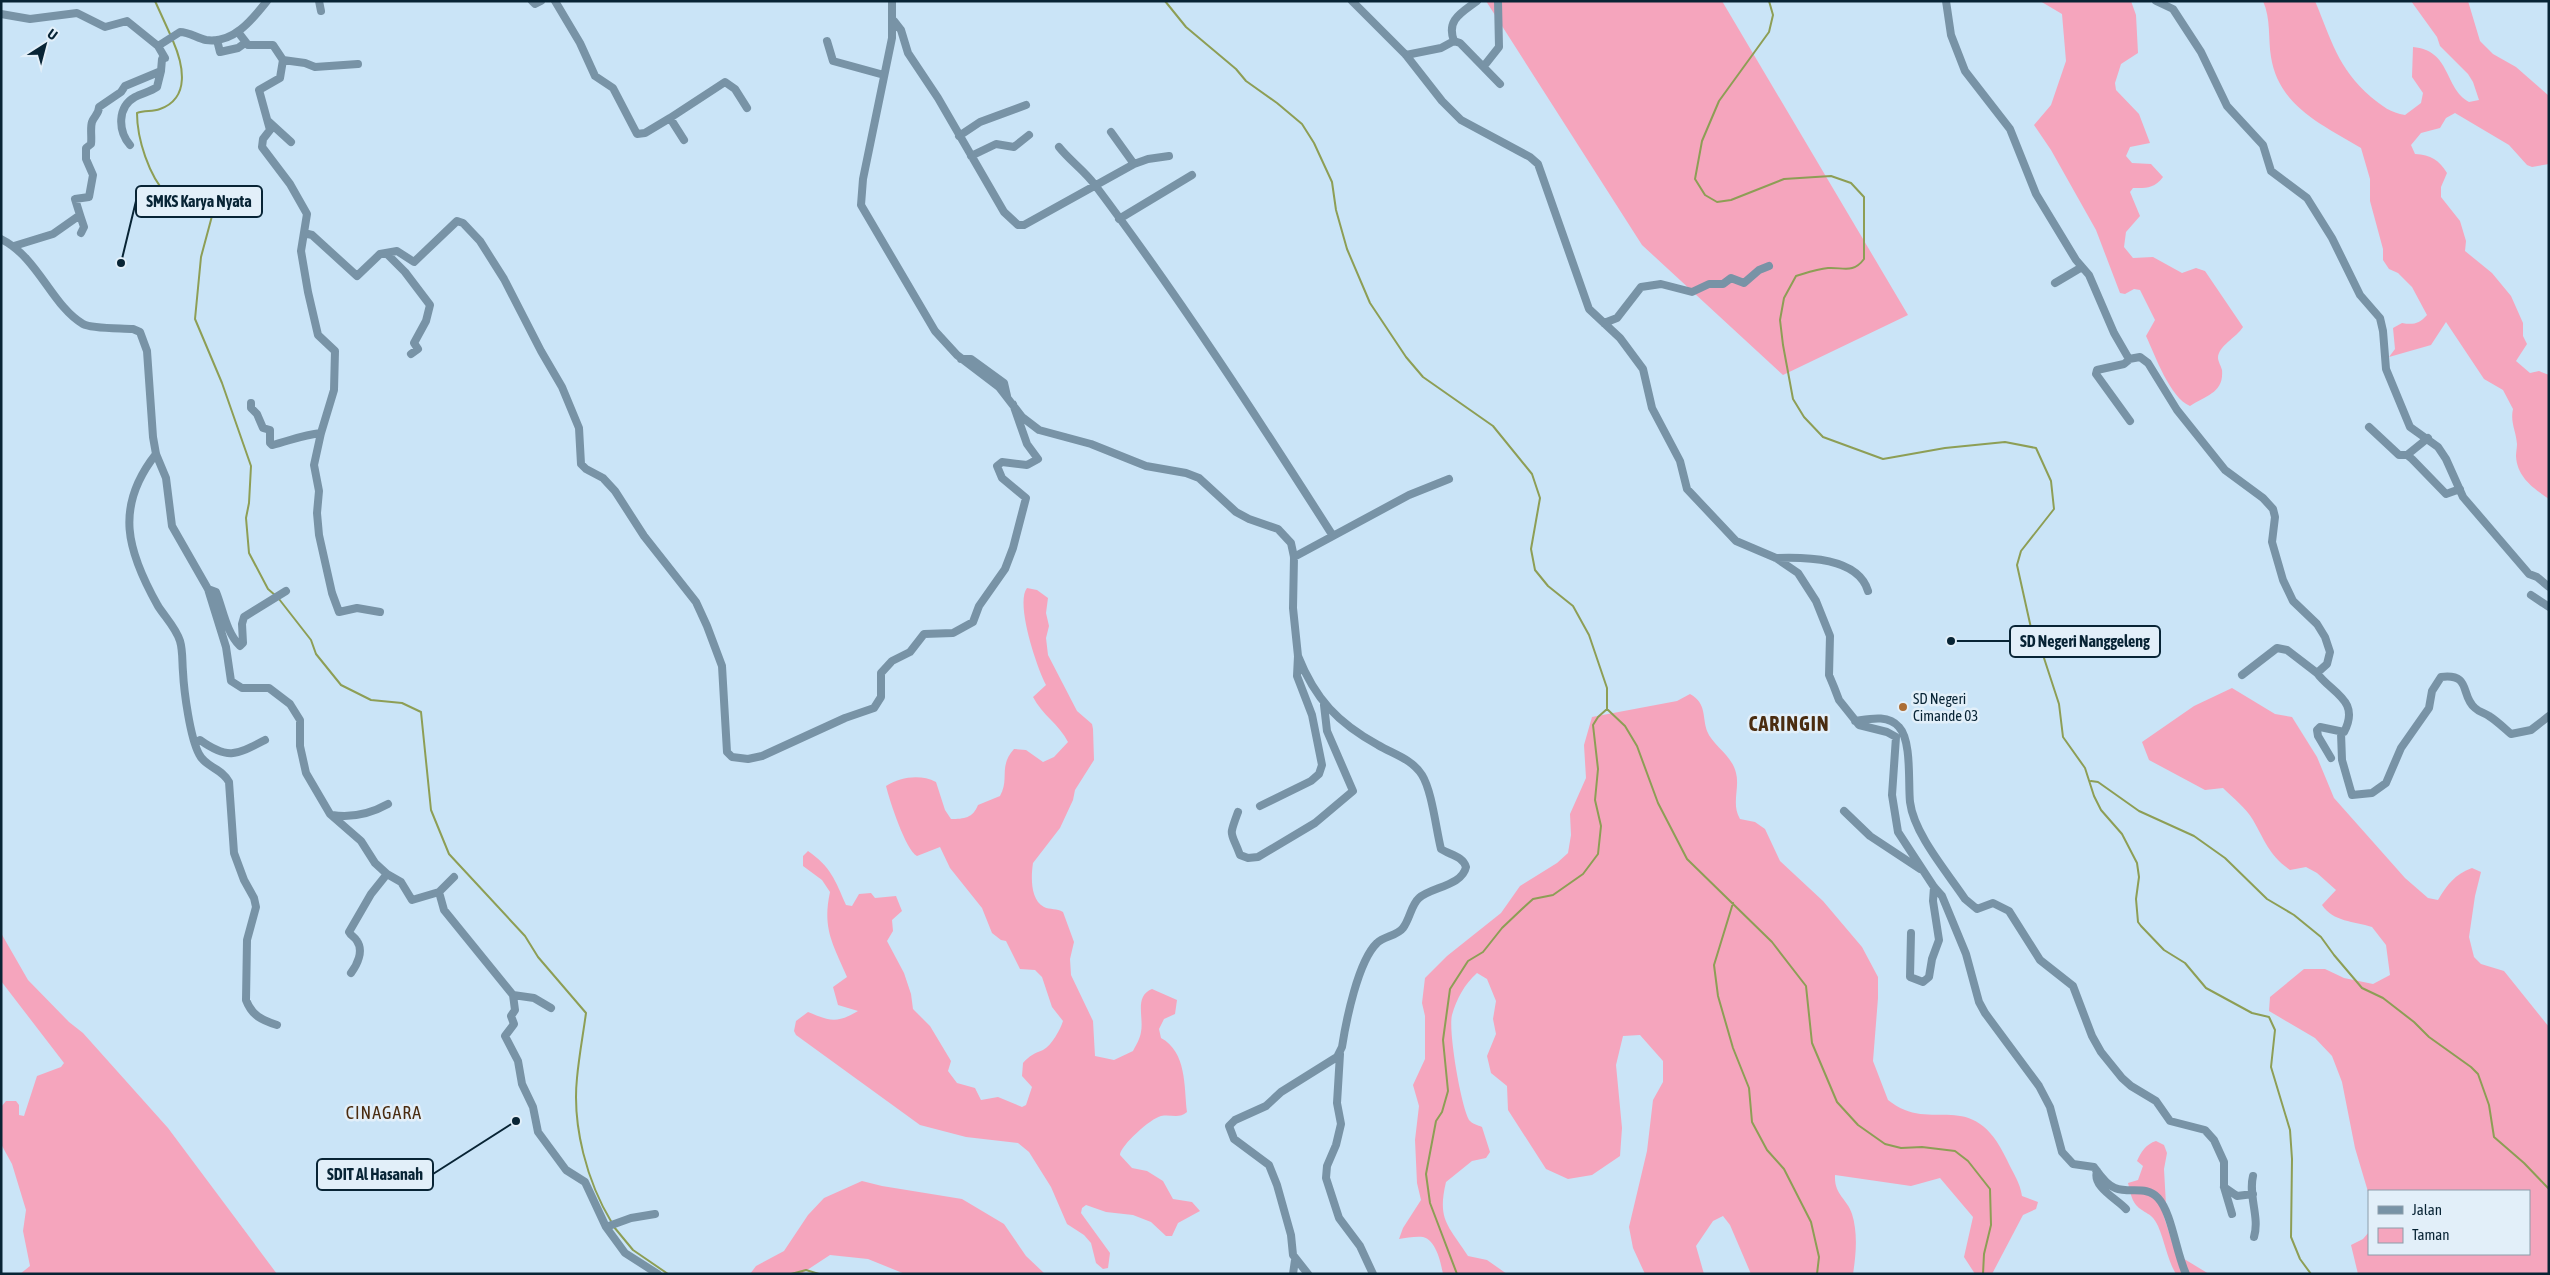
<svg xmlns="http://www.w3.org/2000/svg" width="2550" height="1275" viewBox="0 0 2550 1275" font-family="'Asap Condensed',sans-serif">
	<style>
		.green { fill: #f5a5bd }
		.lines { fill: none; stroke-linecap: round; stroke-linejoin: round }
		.stream { stroke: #8d9e55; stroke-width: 2 }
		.minor { stroke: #7893a6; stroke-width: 8 }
		.poi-dot { fill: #ac6d34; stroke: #e2eff9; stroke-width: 2 }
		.labels { text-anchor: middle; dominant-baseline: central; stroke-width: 5; stroke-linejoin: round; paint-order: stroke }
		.poi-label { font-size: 15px; fill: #082435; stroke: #e2eff9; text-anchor: start }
		.quarter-label { font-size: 18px; letter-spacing: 1px; fill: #4a2c10; stroke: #e2eff9 }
		.district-label { font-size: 20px; font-weight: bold; letter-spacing: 1px; fill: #4a2c10; stroke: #e2eff9 }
		.leader { fill: none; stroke: #082435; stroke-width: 2 }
		.callout-dot { fill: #082435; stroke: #e2eff9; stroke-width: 2 }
		.callout { fill: #e2eff9; stroke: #082435; stroke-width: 2 }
		.callout-label { font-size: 16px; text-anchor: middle; font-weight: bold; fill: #082435 }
	</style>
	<rect width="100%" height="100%" fill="#cae4f7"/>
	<path class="green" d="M1486,1H1722L1908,315L1783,375L1642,245Z
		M2040,1H2131L2136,15L2138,53L2121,64L2115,83L2116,90L2139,114L2150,143L2130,147L2126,156L2132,163L2151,164L2163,177C2154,189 2146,188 2133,188L2130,192L2140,216L2126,232L2124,247L2133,258L2153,257L2182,273L2196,268L2205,271L2243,327C2237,337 2218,346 2218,358C2218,361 2221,366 2222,370C2224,393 2206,395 2190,406C2170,398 2155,355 2146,336L2155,320L2140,290L2134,289L2125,294L2120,293L2096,230L2051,150L2034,125L2051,105L2066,61L2062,14Z
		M2263,1H2315C2332,41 2337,67 2371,97C2382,106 2391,113 2405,115L2421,103L2423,93L2412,77L2413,47C2451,50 2444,88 2469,102L2479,100L2473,82L2468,74L2440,46L2437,37L2411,1H2468L2480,41L2493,54L2516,67L2549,96V164L2532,167L2527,165L2509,145L2455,113L2446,118L2440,128L2421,133L2411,145L2415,154C2431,155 2439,160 2447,173L2441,187V197L2460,221L2466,241L2465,251L2492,273L2511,296L2523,323V336L2527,344L2516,361L2530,373L2539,371L2549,375V499C2533,488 2517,477 2516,456C2516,452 2517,448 2517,444C2516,431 2510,422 2513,409L2503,390L2484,379L2446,322L2431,345L2389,357L2395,349L2393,328L2402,323C2413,325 2419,324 2427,315L2412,287L2398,273L2389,269L2383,260V249L2370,201V179L2361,148C2323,125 2279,107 2271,57C2268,38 2271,19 2263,1Z
		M1027,588L1037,590L1048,598L1046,613L1049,626L1046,638L1048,655L1077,711L1092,724L1093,729L1094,760L1075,790L1073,800L1060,828L1033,863C1031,876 1030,900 1044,907C1050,910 1057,908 1063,912L1074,942L1070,959L1071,975L1093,1021L1095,1056L1114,1060L1133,1051C1136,1045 1140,1039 1141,1032C1144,1017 1134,996 1152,989L1177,1000L1175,1014L1164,1019L1159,1029L1161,1038C1187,1052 1184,1087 1187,1112C1179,1119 1171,1114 1161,1116C1151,1118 1120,1146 1120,1155L1132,1168L1147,1171L1163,1181L1173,1199L1192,1202L1200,1211L1178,1223L1172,1236H1166L1151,1222L1133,1215L1106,1212L1086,1205L1082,1208L1081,1213L1110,1253L1108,1268L1103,1269L1096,1263L1091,1243L1084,1235L1067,1224L1051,1187L1029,1152L1018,1143L966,1137L920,1125L796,1035L794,1031L796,1021L808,1012C830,1021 836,1024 858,1011L838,1005L833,987L847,977C833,944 822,929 830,892L822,880L803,866V856L808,851C831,867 835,880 846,905L852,906L859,894L871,893L875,898L896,896L902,911L892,920L893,931L887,941L904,973L911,994L913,1009L930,1026L951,1061L948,1071L957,1083L975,1088L981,1100L998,1097L1022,1107L1026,1105L1032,1087L1022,1076L1023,1063C1029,1056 1035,1053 1043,1050C1052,1045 1060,1030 1063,1021L1052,1007L1042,977L1035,970L1020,969L1006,941L1001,940L992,933L982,908L950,868L940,847L917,856C906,851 889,799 886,786C901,777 920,774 936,782L945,810L951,819C964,819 973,818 978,805L1000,796C1010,778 998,767 1014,749L1026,750L1043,762L1054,757L1068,742C1059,724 1042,715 1033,697L1046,685C1037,668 1015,603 1027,588Z
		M2232,688L2275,714L2292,717L2317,757L2334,798L2405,878L2428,898L2438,900C2447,885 2455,874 2472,868L2481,872L2475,896L2469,937L2474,957L2481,964L2504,971L2549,1027V1274H2358L2351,1245L2363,1239L2369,1232V1254H2529V1191H2369V1195L2355,1148L2342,1082L2332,1056L2315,1038L2269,1011L2270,997L2304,969H2325L2344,978L2373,984L2390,975L2386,945L2372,927C2354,921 2333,922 2322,905L2336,890L2317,873L2306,867L2290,870C2269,855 2265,841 2253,820C2246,808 2233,798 2223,788L2205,790L2149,760L2142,742L2194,706Z
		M1690,694C1707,703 1702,718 1707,731C1713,746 1732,755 1736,773C1740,788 1731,804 1740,819L1755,822L1765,829L1780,861L1823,901L1862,947L1878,977V998L1873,1061L1888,1100C1932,1136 1972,1084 2007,1160C2013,1173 2020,1182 2022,1196L2038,1202L2036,1209L2023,1215L1992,1274H1975L1964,1257L1973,1217L1940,1178L1911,1186L1835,1175C1834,1195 1847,1198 1852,1214C1858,1233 1856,1255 1853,1274H1751L1730,1225L1723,1216L1713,1221L1696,1246L1704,1274H1645L1633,1248L1629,1227L1647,1151L1653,1100L1663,1082V1061L1640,1035L1623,1036L1616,1065L1622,1128L1620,1156L1592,1175L1568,1179L1546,1169L1508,1110L1507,1086L1491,1073L1487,1056L1496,1034L1493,1019L1496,1001L1487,979L1477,973C1464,985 1457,998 1452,1015C1448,1031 1461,1106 1469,1120C1472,1124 1478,1125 1482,1127L1490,1152L1486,1158L1472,1161L1446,1182C1437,1220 1448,1225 1468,1256L1487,1260L1507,1274H1443C1441,1263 1436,1240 1423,1237C1416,1236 1406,1238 1399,1239L1403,1228L1421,1200L1417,1183L1415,1140L1419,1106L1413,1085L1425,1059V1016L1422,1003L1425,978L1447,956L1501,913L1520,886L1557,863L1568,853L1571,835L1570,814L1586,778L1584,745L1592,717L1677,701Z
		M1,933L28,980L69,1022L83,1033L168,1128L277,1274H20L30,1266L23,1231L26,1210L12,1164L1,1144V1107L6,1101H16L19,1105V1115L24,1116L37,1076L61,1067L64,1063L1,981Z
		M2156,1141L2164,1145L2167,1153L2164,1169L2166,1205L2163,1214L2176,1254L2209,1274H2176C2167,1259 2165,1242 2158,1226C2152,1212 2144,1214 2136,1205C2131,1199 2130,1190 2128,1183L2138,1180L2143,1166L2137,1161C2141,1152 2146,1144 2156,1141Z
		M862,1181L882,1186L962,1199L1004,1224L1026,1256L1045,1274H905L868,1259L830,1255L801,1274H750L756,1266L784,1251L808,1215L824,1198Z"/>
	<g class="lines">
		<path class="stream" d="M155,1L170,34
			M1165,1L1186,27L1236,69L1246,81L1277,103L1302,124L1314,143L1332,182L1336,210L1347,249L1370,303L1406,357L1423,377L1493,426L1532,474L1540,498L1531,549L1535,570L1548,586L1573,606L1589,635L1607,688V709L1625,726L1637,746L1658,803L1687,859L1772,942L1806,986L1812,1043L1837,1102L1858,1125L1885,1144L1901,1148L1922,1147L1955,1151L1968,1161L1990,1189L1991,1225L1984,1254L1983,1274
			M1769,1L1773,15L1769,32L1719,101L1702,141L1695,179L1705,195L1717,202L1731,200L1784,179L1831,176L1851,183L1864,197V259C1853,274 1843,267 1828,268C1817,269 1806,273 1796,276L1784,298L1780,320L1783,345L1793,399L1804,417L1823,437L1883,459L1945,448L2005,442L2036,448L2051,481L2054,509L2021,551L2017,565L2031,628L2043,655L2059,704L2063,737L2085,768L2094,796L2101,810L2122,834L2137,863L2139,877L2136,899L2138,922L2141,926L2164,950L2185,963L2206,988L2252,1013L2269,1017L2275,1030L2271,1067L2290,1130L2292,1159L2291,1237L2300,1259L2311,1274
			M173,41C183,64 191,98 160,109C152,112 145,110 137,113C137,139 149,176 167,195L180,197L203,194L212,206V216L201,257L195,319L222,383L251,466L249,503L246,518L249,553L268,589L276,596
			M279,599L311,640L316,654L341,685L371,700L402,703L421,712L431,810L449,854L525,936L538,957L586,1013C583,1035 579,1056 577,1078C572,1126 587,1182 612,1223
			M2091,781L2098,782L2139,811L2194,836L2225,858L2267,899L2294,915L2321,937L2334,955L2362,988L2383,998L2414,1022L2429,1037L2471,1067L2478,1074L2489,1105L2494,1137L2524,1163L2549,1189
			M1733,903L1714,965L1718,996L1733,1048L1749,1088L1752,1122L1767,1150L1784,1169L1811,1222L1819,1257L1817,1274
			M614,1227L633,1250L668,1274
			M791,1274L806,1270L819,1274
			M1457,1274L1430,1203L1426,1174L1436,1121L1442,1112L1448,1091L1443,1040L1450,989L1468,961L1483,952L1502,928L1522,909L1533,899L1553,895L1583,874L1598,854L1601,826L1595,800L1598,769L1593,725L1598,717L1607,709"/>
		<path class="minor" d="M319,1L321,11
			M532,1L535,4L541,1
			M555,1L580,43L595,76L613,88L637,134L645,133L670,118L684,140
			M892,1V38L863,179L861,205L935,331L957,355L999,387L1022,417L1039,430L1091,444L1146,466L1186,473L1199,478L1236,512L1249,519L1278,529L1291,543L1294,557L1293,608L1298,656L1297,676L1312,715L1322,765L1319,774L1311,781L1260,806
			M1352,1L1406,55L1442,101L1461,120L1530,157L1538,164L1589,309L1620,338L1643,369L1652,408L1680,461L1687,489L1736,541L1776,558L1798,573L1816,601L1830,636L1829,675L1834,687L1839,700L1859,725L1887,732L1896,737L1892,795L1898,832L1934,887L1942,896L1966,954L1979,1002L1985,1013L2039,1086L2050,1107L2062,1152L2073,1164L2094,1167C2099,1174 2106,1185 2115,1188C2130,1194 2146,1185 2158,1198C2172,1213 2176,1253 2186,1274
			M1946,1L1951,35L1965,71L2010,129L2036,194L2076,260L2089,275L2114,333L2129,359L2140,357L2148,363L2177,410L2225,470L2263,498L2273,509L2275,517L2272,542L2283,580L2293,601L2317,624L2325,637L2330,652L2327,664L2317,673C2331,693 2361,700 2344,732L2320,727L2317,730L2318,736L2331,758
			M2156,1L2173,9L2201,52L2227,106L2263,145L2271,171L2307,198L2332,238L2360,295L2380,318L2383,331L2386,369L2410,427L2438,447L2446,459L2463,497L2529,574L2537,577L2549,587
			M1,14L30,19L77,13L105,27L127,21L158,46L180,32C189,32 197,38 206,40C233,44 252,20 267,1
			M894,21L901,30L908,53L938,98L1004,212L1018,225H1024L1134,164L1148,159L1169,156
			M238,32L248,45H273L283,60L280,78L259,90L270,130L263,139L262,147L290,184L307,214L301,251L308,292L318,335L335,351L334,390L321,433L314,465L319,491L317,513L319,535L332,593L339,612L357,608L380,612
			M217,40L220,52L238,48L245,43
			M827,41L833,61L884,75
			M1454,41C1446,20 1461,13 1477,1
			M1406,55L1441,48L1454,41L1460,43L1500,84
			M283,60L305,63L315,67L358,64
			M1484,66L1499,47L1498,1
			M670,118L725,82L735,89L747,108
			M268,121L291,142
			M1111,132L1134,164
			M959,136L980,122L1026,105
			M130,145C118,131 117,107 135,97C142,93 150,92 157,87L161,71
			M1059,147C1070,161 1084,170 1095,185C1180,298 1257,417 1333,536
			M971,156L996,144L1014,147L1029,135
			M80,215L84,227L81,233
			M1119,219L1192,175
			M304,233L312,235L357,276L380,254L397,251L414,262L457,221L463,223L480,241L504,279L541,351L562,387L579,428L581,464L586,469L603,478L615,491L644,536L696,602L707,626L722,666L727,752L732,757L748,759L762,756L845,718L874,708L881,697V673L892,661L910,652L924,634L953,633L973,622L979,606L1005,569L1013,548L1026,498L1002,478L997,466L1002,462L1027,465L1038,459L1027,444L1013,404
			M1,239C38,257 52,306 83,324C92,329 121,328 133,329L140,332L147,351L153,437L156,454L166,478L172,526L208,589L226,647L231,681L242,688H269L290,704L300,720V746L306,773L330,814L361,841L375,863L387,874L401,882L412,900L439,892L444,910L513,995L515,1010L511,1016L514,1024L505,1036L518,1061L522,1084L533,1107L538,1132L566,1170L585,1182L606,1227L625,1253L658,1274
			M14,246L53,234L80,215L75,199L89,197L93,175L86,159V148L91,144C92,137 90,128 92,122C94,116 99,114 99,107L121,92L125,86L161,71L162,59L165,58L158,46
			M387,254L405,272L430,305L426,321L414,343L418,349L411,354
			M2055,283L2082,267
			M1604,323L1617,318L1641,287L1661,284L1692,292L1709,284H1723L1731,278L1744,283L1759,270L1769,266
			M961,359H971L1004,383L1007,396
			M2130,359L2124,364L2097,370L2096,374L2130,421
			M251,403V408L257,414L263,428L270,430V443L272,445C289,441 302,435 321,433
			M2369,427L2399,455H2407L2412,459L2446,494L2460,489
			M156,454C114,507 127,551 158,606C165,617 176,628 180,641C183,651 182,662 183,672C184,692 190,737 199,754C205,767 223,769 229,782L234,853L244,880L254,898L256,907L247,940L246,1000C252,1016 262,1020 277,1025
			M2407,455L2428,438
			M1294,557L1409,495L1449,479
			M1776,558C1805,557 1858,557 1868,591
			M208,589L216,592C223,609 226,632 240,646L243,643L242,624L244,617L286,591
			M2531,595L2549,607
			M1298,656C1315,699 1338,723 1378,745C1393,754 1412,759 1422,775C1432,791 1436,829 1441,849C1450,855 1463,856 1466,867C1462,886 1431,887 1419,898C1411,905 1410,919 1403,928C1397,936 1384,936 1377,943C1358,961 1346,1021 1342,1047L1337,1057L1281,1092L1266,1106L1235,1120L1229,1126L1234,1139L1269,1165L1277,1185L1291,1235L1293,1255L1308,1274
			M2242,675L2277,648L2287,650L2317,673
			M1855,721C1869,719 1888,714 1899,727C1912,741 1908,783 1910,802C1914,834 1947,872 1965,899L1977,909L1993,903L2009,911L2040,960L2073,986L2092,1036L2101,1052L2122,1078L2131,1086L2156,1101L2170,1121L2205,1130L2214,1140L2224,1162V1187L2232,1214
			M2341,733L2342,760L2352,795L2372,793L2386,783L2401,748L2429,708L2432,691L2441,677C2472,673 2460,696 2475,708C2479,712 2485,713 2489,716C2497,721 2504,728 2511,734L2531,730L2549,716
			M196,743L200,740C228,760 236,755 265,740
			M1844,811L1870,836L1920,869
			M1238,812C1228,839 1231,830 1240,855L1248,858L1258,857L1315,823L1353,791L1327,731L1324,705
			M332,815C352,818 370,814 388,804
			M439,892L454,877
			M1911,933L1910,977L1923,982L1929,977L1932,959L1939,940L1933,901L1934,887
			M351,973C357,965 364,951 357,941C355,937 351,936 349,932L371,894L387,874
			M513,995L534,998L551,1008
			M1340,1054L1337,1103L1341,1124L1336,1145L1327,1166L1326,1178L1339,1218L1360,1246L1373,1274
			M2097,1171C2092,1187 2117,1199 2126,1209
			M2253,1176C2248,1196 2260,1217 2254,1237
			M2224,1187L2237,1196L2253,1194
			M606,1227L631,1218L655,1214
			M1293,1274L1295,1260"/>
	</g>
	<circle class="poi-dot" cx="1903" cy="707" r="5"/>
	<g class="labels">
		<g class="poi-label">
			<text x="1913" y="698">SD Negeri<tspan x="1913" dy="17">Cimande 03</tspan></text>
		</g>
		<g class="quarter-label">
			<text x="384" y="1112">CINAGARA</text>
		</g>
		<g class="district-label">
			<text x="1789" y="723">CARINGIN</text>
		</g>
	</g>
	<path class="leader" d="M121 263L136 201M1951 641L2010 641M516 1121L433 1174"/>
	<g class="callout-dot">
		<circle cx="121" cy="263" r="5"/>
		<circle cx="1951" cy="641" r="5"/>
		<circle cx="516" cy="1121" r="5"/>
	</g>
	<g class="callout">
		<rect x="136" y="186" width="126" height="31" rx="5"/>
		<rect x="2010" y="626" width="150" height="31" rx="5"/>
		<rect x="317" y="1159" width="116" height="31" rx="5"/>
	</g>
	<g class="callout-label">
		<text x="199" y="207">SMKS Karya Nyata</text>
		<text x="2085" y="647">SD Negeri Nanggeleng</text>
		<text x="375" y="1180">SDIT Al Hasanah</text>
	</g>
	<rect width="2550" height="1275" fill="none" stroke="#082435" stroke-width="5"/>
	<rect x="2368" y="1190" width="162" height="65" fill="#e2eff9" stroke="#8b9eab"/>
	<rect x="2378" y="1206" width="25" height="8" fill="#7893a6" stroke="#8b9eab"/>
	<text x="2412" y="1215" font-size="15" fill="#082435">Jalan</text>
	<rect x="2378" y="1228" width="25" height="15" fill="#f5a5bd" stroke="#8b9eab"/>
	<text x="2412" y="1240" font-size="15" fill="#082435">Taman</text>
	<g transform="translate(45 45) rotate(36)" stroke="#e2eff9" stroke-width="4" paint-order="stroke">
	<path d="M0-4L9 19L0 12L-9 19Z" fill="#082435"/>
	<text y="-8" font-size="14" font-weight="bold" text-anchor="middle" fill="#082435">U</text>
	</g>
</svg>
